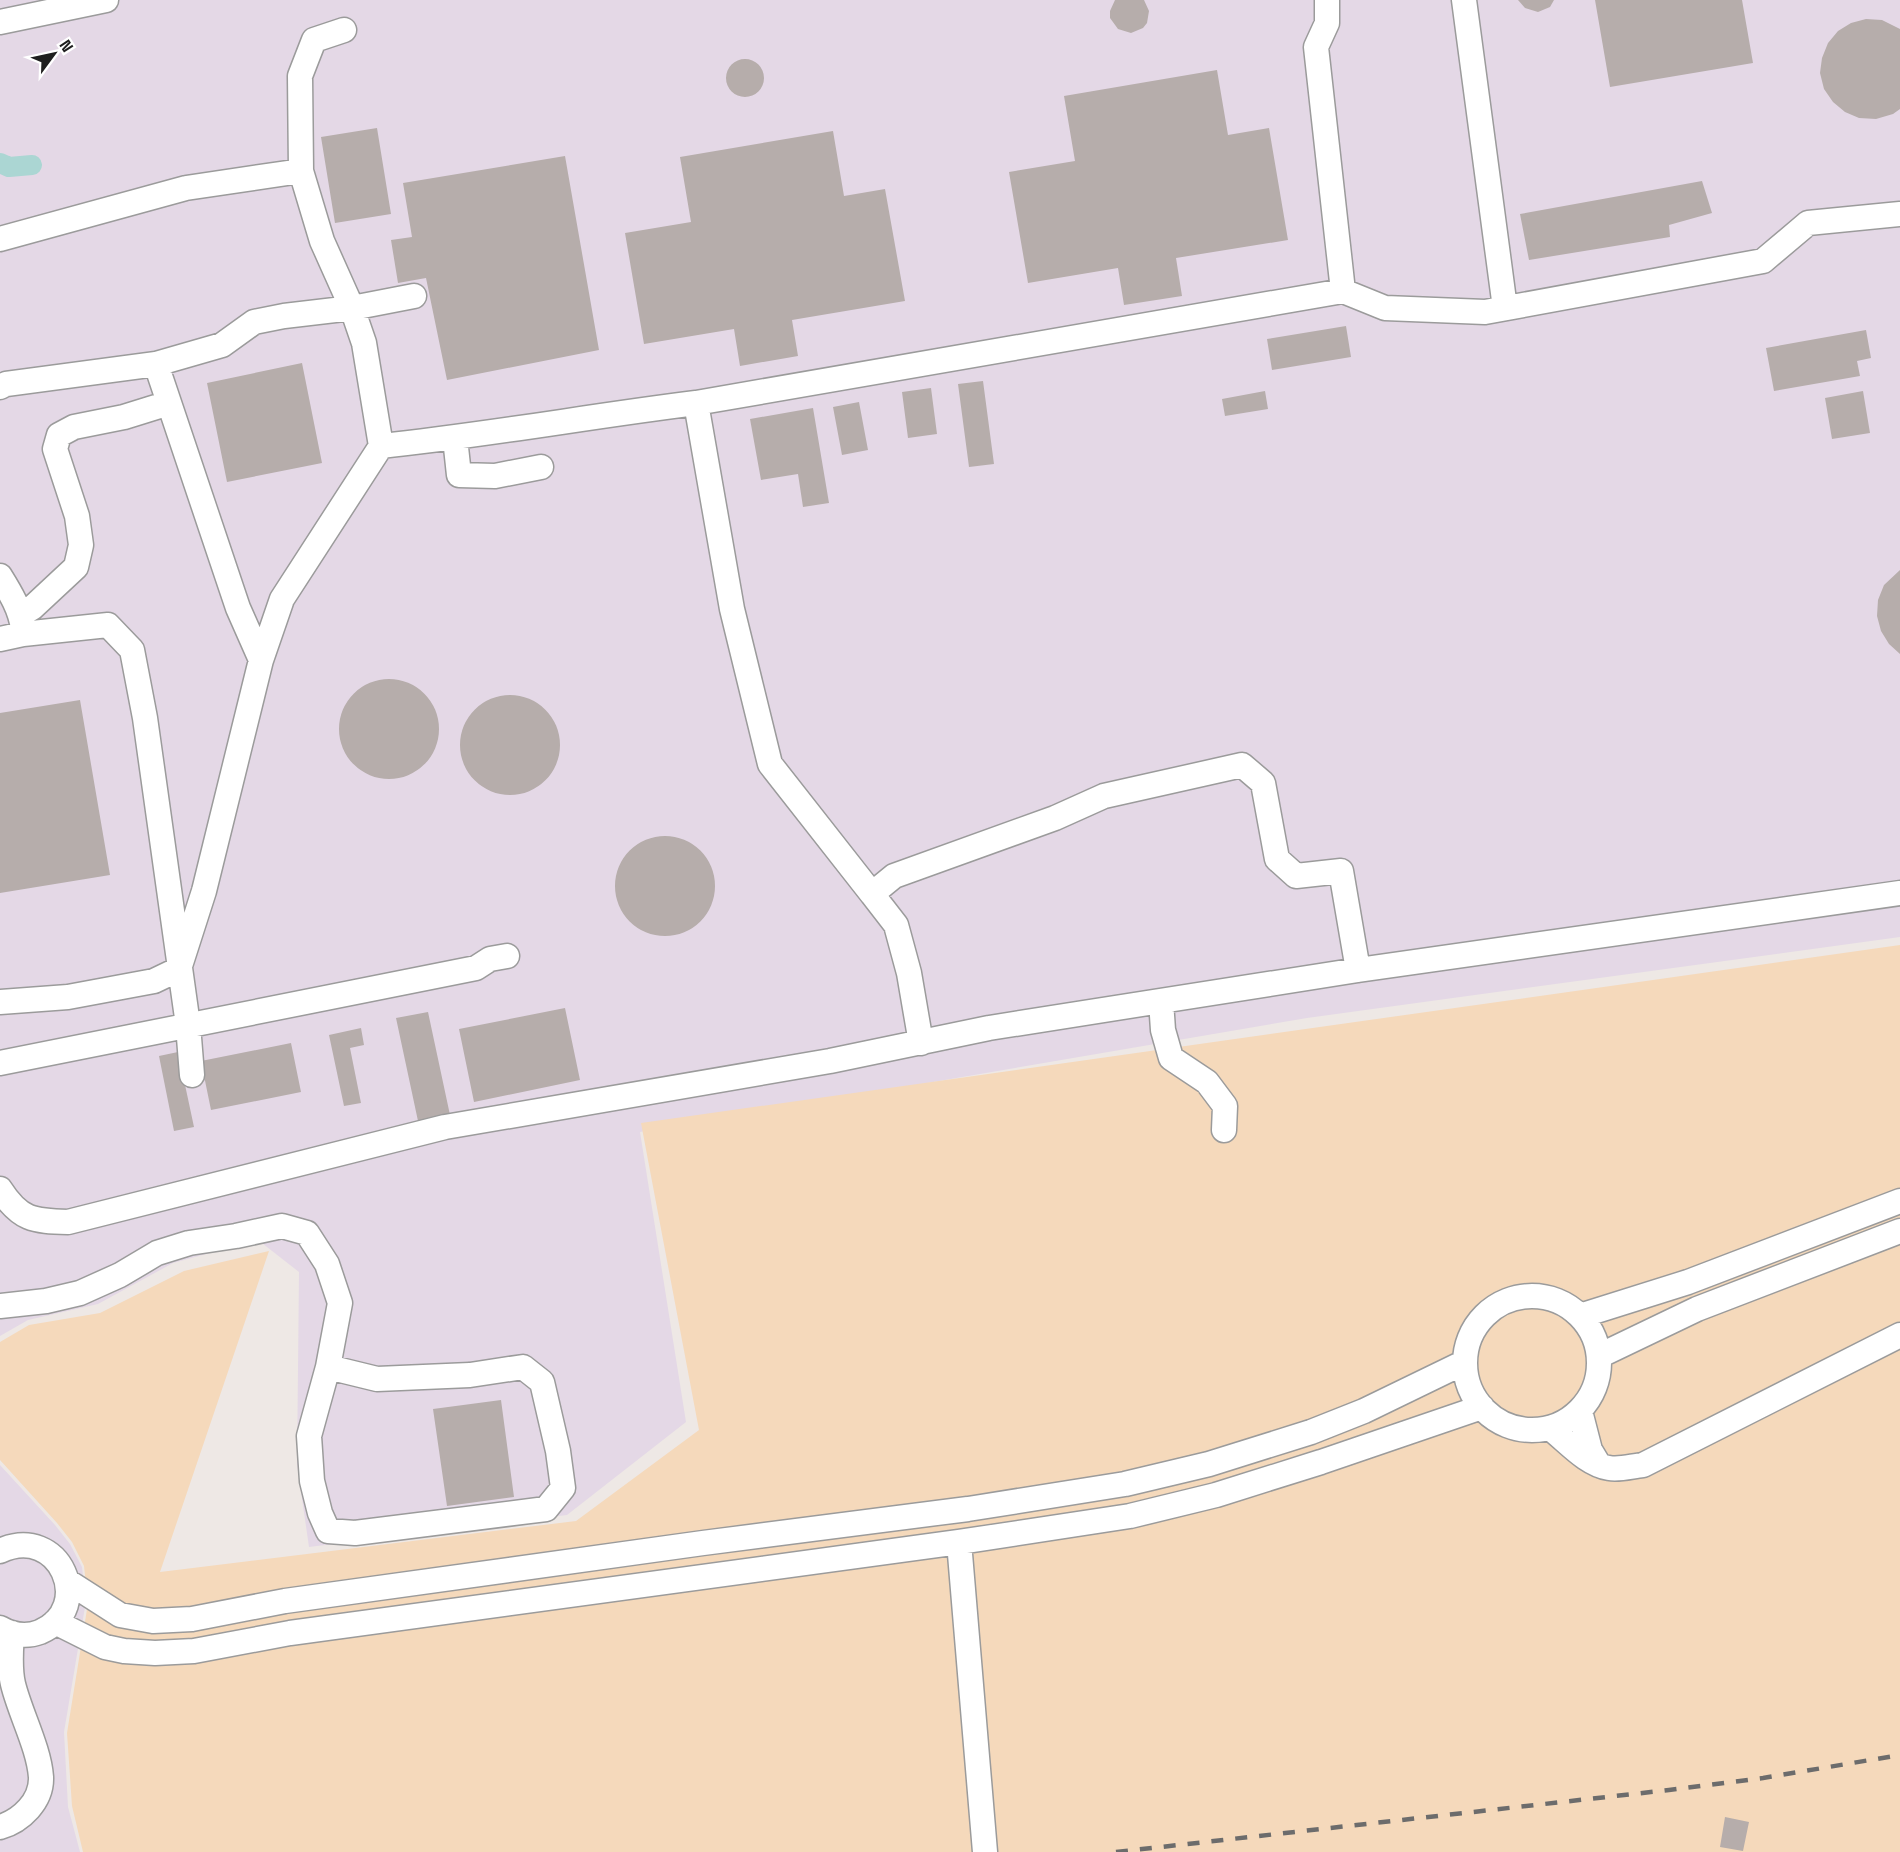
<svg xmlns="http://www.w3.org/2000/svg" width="1900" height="1852" viewBox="0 0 1900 1852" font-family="'Space Grotesk',sans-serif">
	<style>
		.industrial { fill: #e4d8e6 }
		.sand { fill: #f5d9bb }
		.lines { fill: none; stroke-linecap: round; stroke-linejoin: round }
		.canal { stroke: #abd6d3; stroke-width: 20 }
		.building { fill: #b6adab }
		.minor-casing { stroke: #9b9b9b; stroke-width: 27 }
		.minor { stroke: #fff; stroke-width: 24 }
		.rail { stroke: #6c6c6c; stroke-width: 4.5; stroke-dasharray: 12 12; stroke-linecap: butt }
	</style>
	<rect width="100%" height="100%" fill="#eee8e5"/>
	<path class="industrial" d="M0,0H1900V937L1307,1018L640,1132L686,1422L567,1515L309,1547L297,1464L299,1272L258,1240L173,1263L98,1304L28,1320L0,1336Z
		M0,1465L55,1525L70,1544L82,1567L86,1601L64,1732L68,1807L80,1852H0Z"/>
	<path class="sand" d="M1900,945V1852H83L72,1806L67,1733L88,1603L84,1566L72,1542L57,1523L0,1460V1342L29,1325L100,1313L184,1271L269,1251L160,1572L576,1521L699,1430L641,1123Z"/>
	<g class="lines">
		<path class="canal" d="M0,163L9,167L32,165"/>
	</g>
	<path class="building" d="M1115,0H1144L1149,11L1147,23L1143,28L1131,33L1118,29L1110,18V11Z
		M1518,0H1554L1550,7L1538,12L1525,8Z
		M1595,0H1742L1753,63L1610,87Z
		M1866,19L1882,20L1900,29V109L1893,114L1876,119L1859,118L1845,112L1833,102L1824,89L1820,73L1822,58L1828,43L1838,31L1851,23Z
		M726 78a19 19 0 1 1 38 0a19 19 0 1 1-38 0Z
		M1217,70L1228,135L1269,128L1288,240L1176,258L1182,296L1124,305L1118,268L1028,283L1009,172L1075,161L1064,96Z
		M377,128L391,214L335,223L321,137Z
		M833,131L844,196L885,189L905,301L792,320L798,356L740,366L734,329L644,344L625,233L691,222L680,157Z
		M565,156L599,350L447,380L426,278L398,283L391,240L412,237L403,183Z
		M1702,181L1712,213L1669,225L1670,237L1529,260L1520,214Z
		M1346,326L1351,357L1272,370L1267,339Z
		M1866,330L1871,358L1857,361L1860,376L1774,391L1766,348Z
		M302,363L322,463L227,482L207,383Z
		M983,381L994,464L969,467L958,384Z
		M931,388L937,434L908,438L902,392Z
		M1265,391L1268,409L1225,416L1222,399Z
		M1863,391L1870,433L1832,439L1825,398Z
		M859,402L868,450L842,455L833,407Z
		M813,408L829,503L803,507L798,474L761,480L750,419Z
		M1900,570V654L1889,644L1881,631L1877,616L1878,600L1884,585Z
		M339 729a50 50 0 1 1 100 0a50 50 0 1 1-100 0Z
		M460 745a50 50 0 1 1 100 0a50 50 0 1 1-100 0Z
		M80,700L110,875L0,893V713Z
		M615 886a50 50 0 1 1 100 0a50 50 0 1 1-100 0Z
		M565,1008L580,1080L474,1102L459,1029Z
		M428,1012L450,1115L418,1121L396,1018Z
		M361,1028L364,1045L350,1048L361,1103L344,1106L329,1035Z
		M291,1043L301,1092L211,1110L201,1061Z
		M178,1052L194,1127L174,1131L159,1056Z
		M501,1400L514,1497L447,1506L433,1409Z
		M1725,1817L1749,1822L1743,1851L1720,1847Z"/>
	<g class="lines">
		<defs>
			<path id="minor" d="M1327,0V23L1316,47L1343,291
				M1464,0L1505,308
				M0,22L106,0
				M344,30L314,40L300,76L301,171L322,241L352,308L364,343L381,446
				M0,239L186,188L301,171
				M156,364L238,608L261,660
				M0,387L6,384L156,364L222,345L254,322L284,316L352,308L414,296
				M696,403L732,609L770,764L872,894L894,876L1055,818L1104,796L1242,765L1263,783L1277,859L1296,876L1341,871L1358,970
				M455,438L459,475L495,476L541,467
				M0,576C10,592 21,610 23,629
				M20,615L32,608L76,567L81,545L77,516L55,449L59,435L74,427L124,417L169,403
				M0,639L23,634L108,625L132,650L145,718L188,1025L192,1075
				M872,894L896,925L909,973L921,1043
				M1161,1001L1163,1030L1171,1058L1207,1082L1225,1106L1224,1130
				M0,1002L68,997L154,981L179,969L204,891L261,660L282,599L381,446C487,435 591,416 696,403L1343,291L1385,308L1485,312L1763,261L1808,223L1900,214
				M0,1063L476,968L490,959L507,956
				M0,1189C20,1220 33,1221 68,1222L445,1127L830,1061L989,1028L1358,970L1900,893
				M1465 1363a67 67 0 1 1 134 0a67 67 0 1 1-134 0Z
				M0,1306L46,1301L80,1293L120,1275L157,1253L189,1243L236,1236L282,1226L307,1233L327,1264L340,1303L328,1367L309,1436L312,1481L320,1513L328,1531L355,1533L546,1509L563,1488L558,1451L542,1382L523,1367L470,1375L377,1379L328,1367
				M1580,1316L1688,1282L1900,1201
				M1599,1356L1697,1309L1900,1231
				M1580,1411L1590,1450L1599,1465
				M1550,1428C1568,1442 1586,1464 1609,1468C1620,1470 1632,1466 1643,1465L1900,1335
				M959,1542L985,1852
				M0,1551C60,1523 96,1608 40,1632C27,1637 12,1635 0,1628
				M67,1581L120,1615L153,1621L192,1619L285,1601L703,1543L968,1509L1125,1484L1209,1464L1311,1432L1364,1411L1465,1362
				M55,1622L105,1647L124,1651L155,1653L194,1651L290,1633L959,1542L1130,1516L1216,1495L1321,1462L1482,1407
				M0,1827C21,1821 42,1801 41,1777C39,1748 20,1713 13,1684C9,1667 11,1650 12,1633"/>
		</defs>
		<use href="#minor" class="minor-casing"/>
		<use href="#minor" class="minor"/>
		<path class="rail" d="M1116,1852L1669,1790L1763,1778L1900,1755"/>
	</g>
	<g transform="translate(54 54) rotate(57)" stroke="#ffffff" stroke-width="4.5" paint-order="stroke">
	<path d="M0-4.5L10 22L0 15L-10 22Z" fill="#1e1e1e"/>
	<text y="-9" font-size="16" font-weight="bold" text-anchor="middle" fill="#1e1e1e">N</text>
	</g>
</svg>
